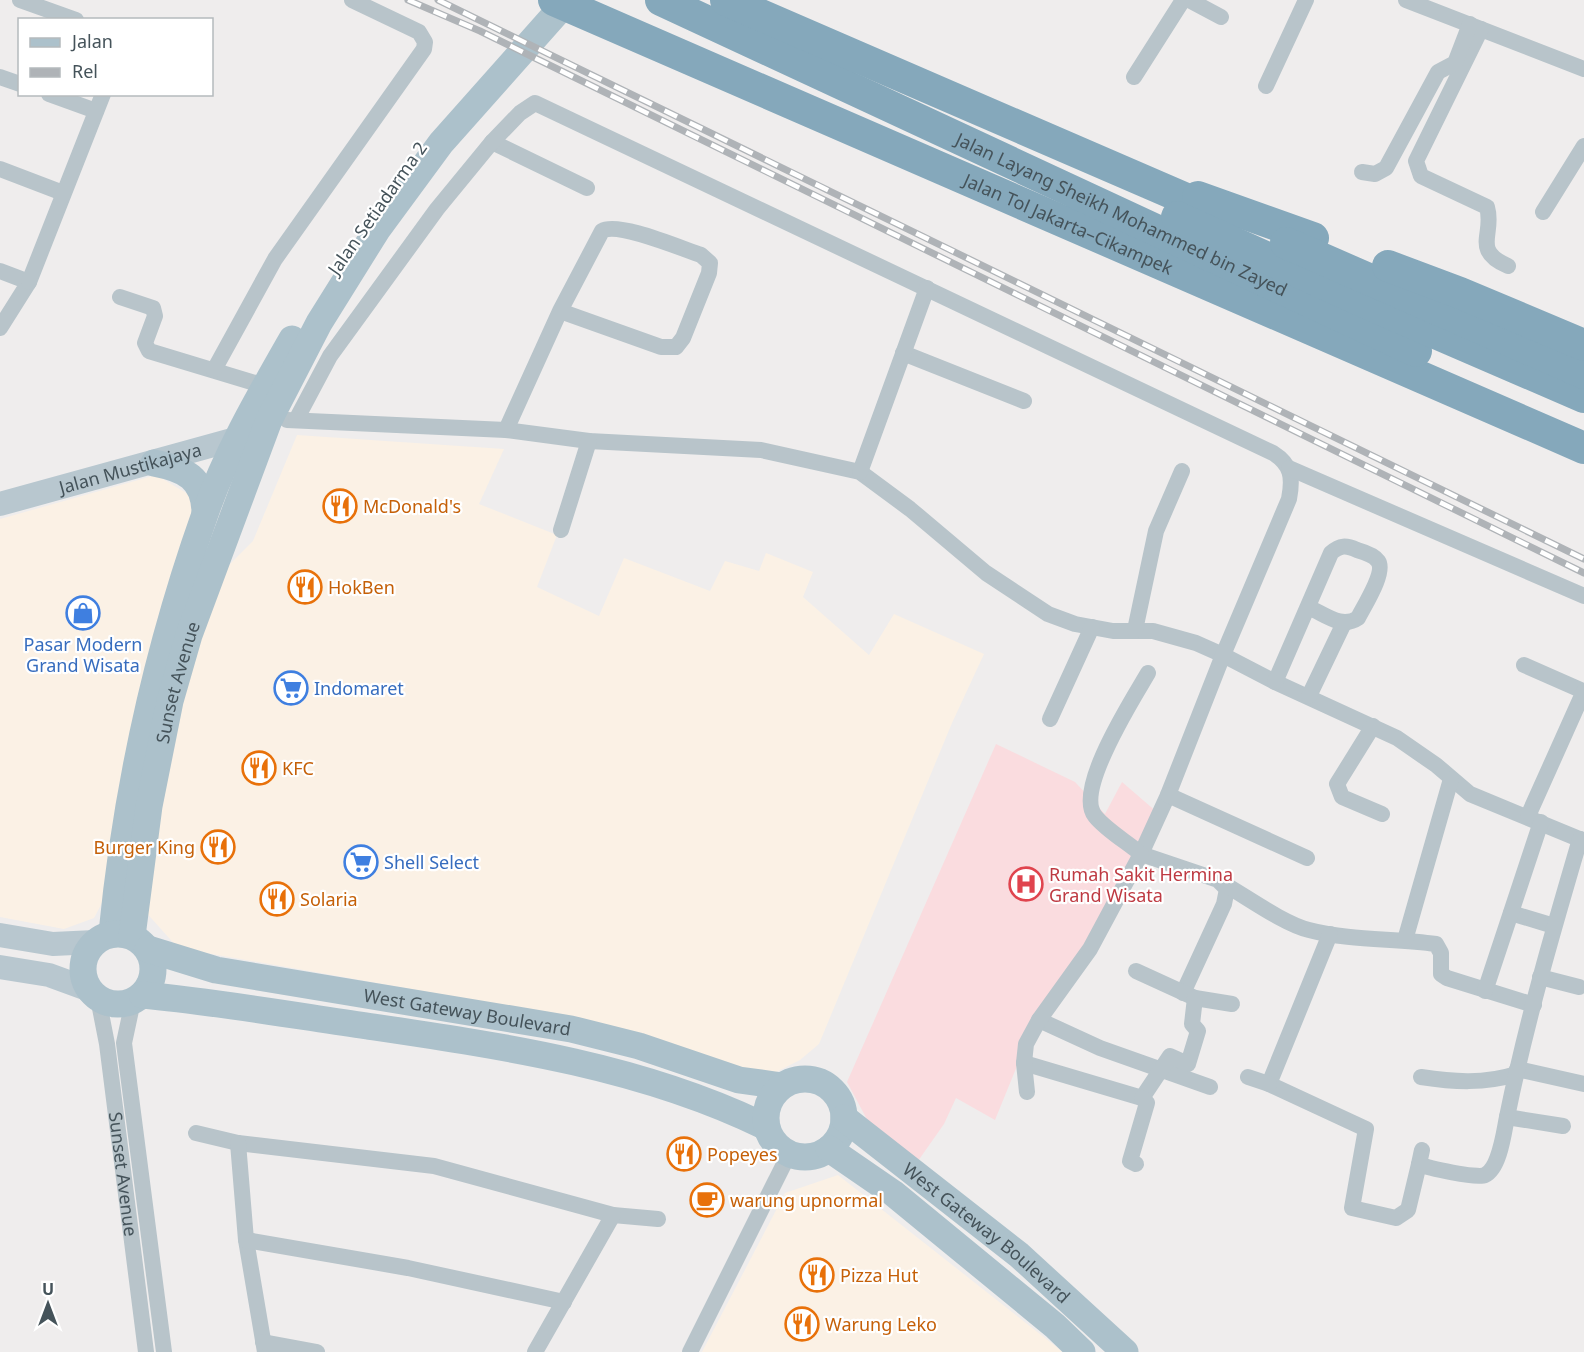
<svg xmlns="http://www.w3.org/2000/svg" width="1584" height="1352" viewBox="0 0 1584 1352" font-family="'Noto Sans',sans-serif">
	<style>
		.commercial { fill: #fbf1e5 }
		.medical { fill: #fadcdf }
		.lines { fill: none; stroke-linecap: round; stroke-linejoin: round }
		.street { stroke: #b8c4ca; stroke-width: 16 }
		.secondary { stroke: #b8c7cf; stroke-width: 24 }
		.primary { stroke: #acc1cb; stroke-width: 27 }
		.highway { stroke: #85a8bb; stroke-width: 32 }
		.rail-casing { stroke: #afb3b7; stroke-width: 7 }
		.rail { stroke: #fff; stroke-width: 4.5; stroke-dasharray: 14; stroke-linecap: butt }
		.labels { text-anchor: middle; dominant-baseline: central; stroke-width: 4.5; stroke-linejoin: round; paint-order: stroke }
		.street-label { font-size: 18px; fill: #45535a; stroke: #fff }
		.food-label { font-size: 18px; fill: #c56008; stroke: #fff; text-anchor: start }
		.shop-label { font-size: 18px; fill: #366cbe; stroke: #fff; text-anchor: start }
		.health-label { font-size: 18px; fill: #be3a42; stroke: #fff; text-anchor: start }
	</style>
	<rect width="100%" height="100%" fill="#efeded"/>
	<path class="commercial" d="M297,435L504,449L479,504L557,535L537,587L599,616L624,558L710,591L725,561L759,571L766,553L813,572L803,597L869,655L894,614L984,654L952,723L819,1044L800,1060L776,1072L747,1071L519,1008L178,948L143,909L188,670L221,573L253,541Z
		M156,475L188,494L195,512L103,901L94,918L64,929L0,917V519Z
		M838,1175L1059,1349L1062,1352H702L785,1193Z"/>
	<path class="medical" d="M996,744L1075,782L1105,814L1122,782L1158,813L1017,1066L995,1120L956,1098L944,1124L918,1161L870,1125L847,1082Z"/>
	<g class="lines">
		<g class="street">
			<path d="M20,0L76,20"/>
			<path d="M1189,0L1221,17"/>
			<path d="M1406,0L1584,69"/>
			<path d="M1481,29L1416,161L1421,176L1487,207C1495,234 1471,250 1508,266"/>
			<path d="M0,77L20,84"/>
			<path d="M1134,77L1183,0"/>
			<path d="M1266,86L1306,0"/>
			<path d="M49,94L96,111"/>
			<path d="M492,142L587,188"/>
			<path d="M0,169L63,193"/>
			<path d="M1362,172L1375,174L1386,168L1438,72L1455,63L1470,24"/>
			<path d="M1543,212L1584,146"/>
			<path d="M0,271L29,282L0,328"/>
			<path d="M29,282L103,94"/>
			<path d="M120,297L153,308L155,316L145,343L149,351L265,386"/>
			<path d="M903,353L1024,401"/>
			<path d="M214,370L275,259L424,49L425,42L419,32L352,0"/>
			<path d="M287,420L506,430L589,441L761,450L860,472L910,509L986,573L1048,614L1075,624L1113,631H1153L1196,643L1223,655L1275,682L1397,738L1436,765L1470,794L1584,841"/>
			<path d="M296,420L330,356L437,209L492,142L520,113L535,103L1273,453C1292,465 1293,478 1289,499L1223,655L1168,795L1141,854L1218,880L1227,889L1224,904L1183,993"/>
			<path d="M506,430L560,311L602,231C618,221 682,249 701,255L710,263L709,273L683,338L676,347H661L560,311"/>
			<path d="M1289,468L1584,596"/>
			<path d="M860,472L927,288"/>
			<path d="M561,530L589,441"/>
			<path d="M1135,630L1156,531L1182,471"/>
			<path d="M1524,665L1583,691"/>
			<path d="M1275,682L1331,553C1340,545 1346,545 1357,550C1364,552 1374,555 1378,561C1386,572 1364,606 1358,618C1342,629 1326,615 1310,608"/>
			<path d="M1309,696L1344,623"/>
			<path d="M1050,719L1092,627"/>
			<path d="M1373,726L1337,784L1342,797L1382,814"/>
			<path d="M1168,795L1307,858"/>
			<path d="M1528,816L1584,691"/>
			<path d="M1224,884C1247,897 1284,924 1309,930C1351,941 1394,938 1436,944L1441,953V974L1447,978L1534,1005"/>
			<path d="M1511,913L1554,926"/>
			<path d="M1330,934L1269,1084L1366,1129L1352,1208L1396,1218L1408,1210L1419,1164"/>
			<path d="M1405,940L1451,779"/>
			<path d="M1136,971L1195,998L1232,1004"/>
			<path d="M1540,977L1579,987"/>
			<path d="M1485,991L1541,822"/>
			<path id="s1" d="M98,998L107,1044L146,1352"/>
			<path d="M133,1001L124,1043L164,1352"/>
			<path d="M1039,1020L1100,1048L1210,1087"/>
			<path d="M1024,1063L1142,1098L1170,1056L1188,1064L1198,1031L1192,1024L1195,998"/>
			<path d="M1517,1069L1584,1084"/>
			<path d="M1248,1077L1269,1084"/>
			<path d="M1421,1077C1453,1082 1485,1084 1516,1074"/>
			<path d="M1027,1092L1024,1063L1026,1044L1039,1020L1090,949L1141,854C1127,842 1106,830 1095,816C1074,790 1133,699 1148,673"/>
			<path d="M1507,1117L1563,1126"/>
			<path d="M196,1133L238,1143L434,1166L613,1215L658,1219"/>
			<path d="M238,1143L246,1240L265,1352"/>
			<path d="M1422,1150L1419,1164C1428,1168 1477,1179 1485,1175C1500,1168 1504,1131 1507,1117C1526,1023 1553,931 1580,839"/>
			<path d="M1136,1164L1130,1161L1147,1103L1142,1098"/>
			<path d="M246,1240L408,1268L564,1302"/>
			<path d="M263,1342L317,1352"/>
			<path d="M535,1352L613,1215"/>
			<path d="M690,1352L789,1154"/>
		</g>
		<g class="secondary">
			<path id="s2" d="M0,504L239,438H250"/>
			<path d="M0,935L53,944L95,942"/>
			<path d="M0,967L49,975L90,990"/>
		</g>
		<g class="primary">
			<path d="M154,463C185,469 204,478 205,512"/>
			<path d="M112,933C126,791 157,649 205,514C226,453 260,395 292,339"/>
			<circle cx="118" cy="969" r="35"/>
			<path id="s3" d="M132,936L149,806L170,701L189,635L269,420L319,323L377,230L441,143L568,0"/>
			<path id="s4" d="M148,949L216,970L571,1029L639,1046L739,1080L782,1086"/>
			<path d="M142,995C217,1002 292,1015 367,1026C502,1046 642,1066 766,1127"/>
			<circle cx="805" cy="1118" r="39"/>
			<path id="s5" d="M844,1118L1019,1255L1125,1352"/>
			<path d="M829,1149L893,1193L1055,1326L1082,1352"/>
		</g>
		<g class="highway">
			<path id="s6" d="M554,0L1584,448"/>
			<path id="s7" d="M661,0L1416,351"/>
			<path d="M726,0L1216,212"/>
			<path d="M1198,197L1313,238"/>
			<path d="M1177,217L1373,306L1584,397"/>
			<path d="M1286,243L1584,373"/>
			<path d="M1388,266L1460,293L1584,345"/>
		</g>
		<defs>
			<path id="rail" d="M408,0L480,31L1584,573
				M438,0L1584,559"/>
		</defs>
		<use href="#rail" class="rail-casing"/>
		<use href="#rail" class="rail"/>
	</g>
	<defs>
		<symbol id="restaurant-ring" viewBox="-11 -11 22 22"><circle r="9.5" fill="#fff" stroke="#e8710a" stroke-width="1.5"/><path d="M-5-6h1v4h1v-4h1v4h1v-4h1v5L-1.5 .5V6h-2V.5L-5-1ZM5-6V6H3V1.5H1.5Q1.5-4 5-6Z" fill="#e8710a"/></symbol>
		<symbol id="shop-ring" viewBox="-11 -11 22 22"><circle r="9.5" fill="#fff" stroke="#3f7fe0" stroke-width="1.5"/><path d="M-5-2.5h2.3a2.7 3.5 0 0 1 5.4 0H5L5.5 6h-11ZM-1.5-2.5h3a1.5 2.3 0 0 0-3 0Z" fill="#3f7fe0"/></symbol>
		<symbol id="supermarket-ring" viewBox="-11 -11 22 22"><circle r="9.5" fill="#fff" stroke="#3f7fe0" stroke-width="1.5"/><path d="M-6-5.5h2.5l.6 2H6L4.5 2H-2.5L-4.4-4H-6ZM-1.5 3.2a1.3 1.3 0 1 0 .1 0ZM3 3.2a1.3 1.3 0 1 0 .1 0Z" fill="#3f7fe0"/></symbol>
		<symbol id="hospital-ring" viewBox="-11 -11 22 22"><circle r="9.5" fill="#fff" stroke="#e0444e" stroke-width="1.5"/><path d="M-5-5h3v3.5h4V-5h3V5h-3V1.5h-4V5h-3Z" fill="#e0444e"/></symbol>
		<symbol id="cafe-ring" viewBox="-11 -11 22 22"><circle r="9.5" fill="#fff" stroke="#e8710a" stroke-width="1.5"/><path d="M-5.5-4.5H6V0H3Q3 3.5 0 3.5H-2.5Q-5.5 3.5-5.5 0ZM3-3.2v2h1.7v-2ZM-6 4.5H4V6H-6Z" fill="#e8710a"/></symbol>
	</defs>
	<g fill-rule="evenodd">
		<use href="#restaurant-ring" x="321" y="487" width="38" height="38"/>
		<use href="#restaurant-ring" x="286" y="568" width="38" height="38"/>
		<use href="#shop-ring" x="64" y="594" width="38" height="38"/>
		<use href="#supermarket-ring" x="272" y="669" width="38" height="38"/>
		<use href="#restaurant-ring" x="240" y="749" width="38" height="38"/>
		<use href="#restaurant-ring" x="199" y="828" width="38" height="38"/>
		<use href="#supermarket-ring" x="342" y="843" width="38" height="38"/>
		<use href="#hospital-ring" x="1007" y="865" width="38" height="38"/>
		<use href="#restaurant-ring" x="258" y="880" width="38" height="38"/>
		<use href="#restaurant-ring" x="665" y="1135" width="38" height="38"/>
		<use href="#cafe-ring" x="688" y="1181" width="38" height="38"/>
		<use href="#restaurant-ring" x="798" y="1256" width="38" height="38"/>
		<use href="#restaurant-ring" x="783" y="1305" width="38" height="38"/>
	</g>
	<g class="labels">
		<g class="street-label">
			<text transform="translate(377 208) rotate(-55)">Jalan Setiadarma 2</text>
			<text stroke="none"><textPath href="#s7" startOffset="508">Jalan Layang Sheikh Mohammed bin Zayed</textPath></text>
			<text stroke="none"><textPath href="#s6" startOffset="561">Jalan Tol Jakarta–Cikampek</textPath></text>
			<text stroke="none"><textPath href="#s2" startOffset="135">Jalan Mustikajaya</textPath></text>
			<text stroke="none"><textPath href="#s3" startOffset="258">Sunset Avenue</textPath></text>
			<text stroke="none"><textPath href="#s4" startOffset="326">West Gateway Boulevard</textPath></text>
			<text stroke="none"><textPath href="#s1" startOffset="178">Sunset Avenue</textPath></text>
			<text stroke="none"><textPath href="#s5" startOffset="183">West Gateway Boulevard</textPath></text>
		</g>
		<g class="food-label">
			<text x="363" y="506">McDonald's</text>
			<text x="328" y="587">HokBen</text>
			<text x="282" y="768">KFC</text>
			<text x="195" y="847" text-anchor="end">Burger King</text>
			<text x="300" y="899">Solaria</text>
			<text x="707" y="1154">Popeyes</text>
			<text x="730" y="1200">warung upnormal</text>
			<text x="840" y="1275">Pizza Hut</text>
			<text x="825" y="1324">Warung Leko</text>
		</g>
		<g class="shop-label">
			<text x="83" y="644" text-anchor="middle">Pasar Modern<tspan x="83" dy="21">Grand Wisata</tspan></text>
			<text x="314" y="688">Indomaret</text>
			<text x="384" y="862">Shell Select</text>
		</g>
		<g class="health-label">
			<text x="1049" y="874">Rumah Sakit Hermina<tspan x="1049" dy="21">Grand Wisata</tspan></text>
		</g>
	</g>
	<rect x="18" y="18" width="195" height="78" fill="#ffffff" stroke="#b5babd" stroke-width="1.5"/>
	<rect x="30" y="38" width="30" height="9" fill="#acc1cb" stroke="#b5babd" stroke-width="1.5"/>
	<text x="72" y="48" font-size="18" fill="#45535a">Jalan</text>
	<rect x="30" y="68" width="30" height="9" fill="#afb3b7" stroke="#b5babd" stroke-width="1.5"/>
	<text x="72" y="78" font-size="18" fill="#45535a">Rel</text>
	<g transform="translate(48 1304)" stroke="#ffffff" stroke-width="4.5" paint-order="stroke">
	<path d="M0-4.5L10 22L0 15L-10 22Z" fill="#45535a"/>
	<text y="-9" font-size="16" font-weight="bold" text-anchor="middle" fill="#45535a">U</text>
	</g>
</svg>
